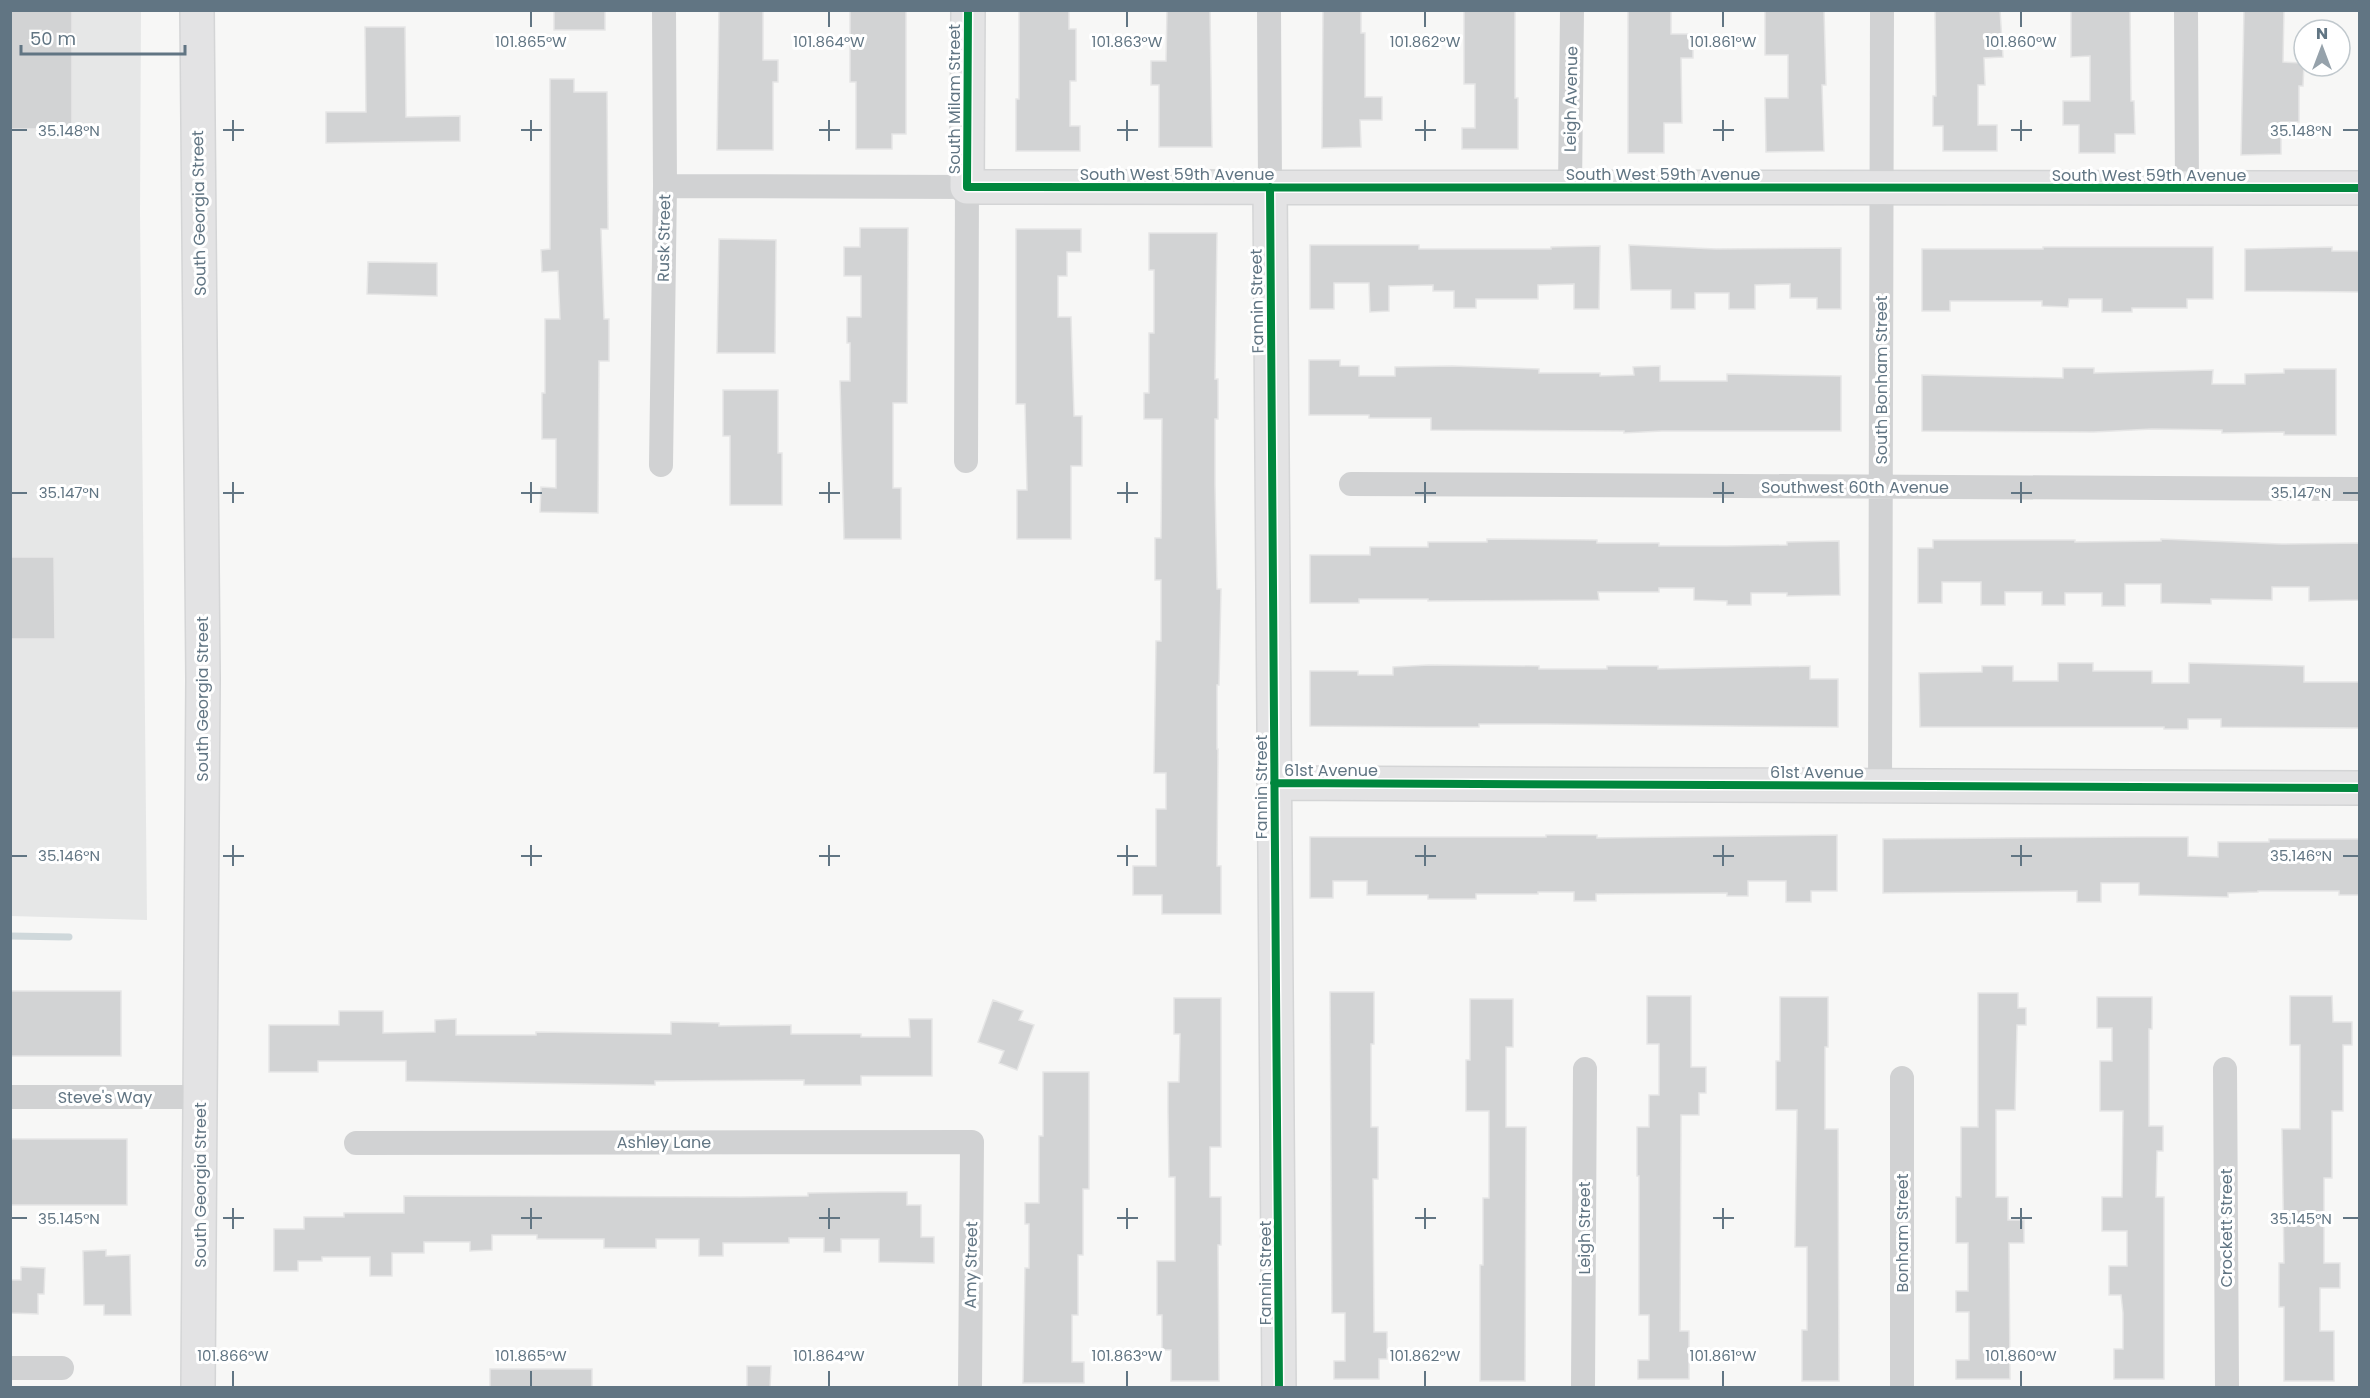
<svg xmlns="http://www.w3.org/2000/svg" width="2370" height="1398" viewBox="0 0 2370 1398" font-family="Poppins,sans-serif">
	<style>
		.built { fill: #e6e7e7 }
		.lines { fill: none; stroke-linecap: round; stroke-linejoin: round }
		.stream { stroke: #cfd8db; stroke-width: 7 }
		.building { fill: #d2d3d4; stroke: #e6e6e6; stroke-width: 1.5 }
		.secondary-casing { stroke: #d4d5d6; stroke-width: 36 }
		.street { stroke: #d1d2d3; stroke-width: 24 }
		.secondary { stroke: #e3e3e4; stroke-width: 33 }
		.cycleway-casing { stroke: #fff; stroke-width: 11 }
		.cycleway { stroke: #00873e; stroke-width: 8 }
		.ticks { fill: none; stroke: #617583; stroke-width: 2 }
		.labels { text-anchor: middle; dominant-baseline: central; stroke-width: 6; stroke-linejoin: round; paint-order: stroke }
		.street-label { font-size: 16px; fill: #617583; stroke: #fff }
		.ticks-label { font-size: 15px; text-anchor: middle; fill: #617583; stroke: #fff; stroke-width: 6; stroke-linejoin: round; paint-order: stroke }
	</style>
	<rect width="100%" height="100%" fill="#f7f7f6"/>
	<path class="built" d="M11,11H141L140,213L147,920L11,916Z"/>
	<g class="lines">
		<path class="stream" d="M10,936L69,937"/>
	</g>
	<path class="building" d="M10,10H72V129H10Z
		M554,10H605V30H554Z
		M719,10H763V60H778V82H773V150H717Z
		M850,10H906V134H892V149H856V82H850Z
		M1019,10H1069V29H1076V81H1070V126H1080V151H1016V99H1019Z
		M1167,10H1210L1212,147H1159V85H1151V61H1166Z
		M1323,10H1361V33H1365V97H1382V120H1360L1361,147L1322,148Z
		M1464,10H1515V98H1518V149H1462V128H1475V84H1464Z
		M1628,10H1671V34H1693V58H1681L1682,123H1664V153H1628Z
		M1765,10H1824L1826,85H1822L1824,151L1766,152L1765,98H1788V55H1765Z
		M1935,10H2000L2003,57L1984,58L1985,85H1978V125H1997V151H1943V126H1933V96H1936Z
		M2071,10H2130L2131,101H2134L2135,134H2115V153H2079V125H2063V101H2090V56L2071,57Z
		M2244,10H2284L2283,62L2304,63L2303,86H2299V122H2281V154L2241,155Z
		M365,27H405L406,117L460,116V141L326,143V112H366Z
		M550,79H574V92H607L608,229H601L604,319H609V361H599L598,513L540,512L541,487L556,488V439H542V393H545V319H560L558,271L542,272L541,250L550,249Z
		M860,228H908L907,403H893V488H901V539H844L840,381H850V343H847V317H861V276H844V247H860Z
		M1016,229H1081V252H1067V276H1058V317H1071L1074,416H1082V466H1071V539H1017V490H1027L1025,404H1016Z
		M1149,233H1217L1215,379H1218V419H1215V485L1217,589H1221L1219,685H1217V749H1218L1217,866H1221V914H1162V895H1133V866H1156V809H1166V773H1154L1156,641H1161V580H1155V538H1161L1162,419H1144V393H1149V333H1154V270H1149Z
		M719,239L776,240L775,353H717Z
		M1310,245H1419V249H1551V247L1600,246L1599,309H1574V284L1538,285V299H1476V308H1454V291H1433V285L1389,286V311L1370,312L1369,283H1334V309H1310Z
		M1629,245L1716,249L1841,248V309H1817V298H1790V284L1755,285V309H1729V293H1695V309H1671V290H1631Z
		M2043,247H2213V299H2187V308H2132V312H2102V299H2069L2068,307L2042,306V301H1950V311H1922V249H2043Z
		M2332,247V251H2360V292L2245,291V249Z
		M368,262L437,263V296L367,294Z
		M1309,360H1340V366H1359V376H1395V367L1452,366L1539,369V373H1600V376L1634,375L1633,367L1660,366V381H1727V374L1841,376V431H1662L1624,433V431L1431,430V418H1369V415H1309Z
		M2063,368H2094V373L2213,370L2212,384H2245V374L2284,373V369H2336V435H2284V432L2222,433V430L2152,429L2094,432L1922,431V375L2063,378Z
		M723,390H778V453H782V505H730V436H723Z
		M1487,539L1597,540V543H1659V546H1727L1787,545V542L1839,541L1840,595L1787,596V593H1751V605H1727V601L1694,600V588H1659V592H1598L1599,600L1428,601V599H1359V603H1310V555H1370V547H1428V542H1487Z
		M2161,539L2281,544L2360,543V600L2309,601V587H2272V600L2211,599V604L2161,603V584H2125V606H2102V593H2065V605H2042V592H2005V605H1981V582H1942V603H1918V548H1933V540H2075V542L2161,541Z
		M10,557H54L55,639H10Z
		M2058,663H2093V671H2152V683H2189V663L2304,666V682H2360V728L2221,727V719H2188V729H2164V727H1920L1919,673L1982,672V666H2013V681H2058Z
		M1428,665L1539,666V669H1607V666H1658V669L1810,666V679H1838V727L1547,724H1479V727H1428L1310,726V671H1358V675H1393V667Z
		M1546,835H1597V838L1837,835V891H1811V902H1786V881H1748V896H1727V893L1596,894V901H1574V892H1538V894H1476V899H1428V895H1367V881H1333V898H1310V837H1546Z
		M2139,837H2188V856L2218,857V842H2269V839H2360V895H2339V891H2258V892L2228,893V897L2139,895V883H2101V902H2077V891L1883,893V839Z
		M10,991H121V1056H10Z
		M1330,992H1374V1044H1371V1127H1378V1179H1373L1374,1332H1387V1359H1379V1379H1334V1361H1345V1313H1332Z
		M1978,993H2018V1008H2026V1025H2017L2015,1110H1996V1197H2008V1220H2024V1243H2009L2010,1379H1956V1360H1969V1312H1956V1291H1968V1243H1956V1197H1961V1127H1978Z
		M1647,996H1691V1067H1706V1093H1699V1115H1681L1680,1331H1689V1379H1638V1360H1649V1315H1639V1176H1637V1127H1649V1095H1659V1044H1647Z
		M2290,996H2332L2333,1022H2352V1045H2343V1111H2332V1178H2324V1263H2340V1288H2320V1331H2334V1381H2284V1307H2279V1263H2284L2282,1129H2300V1045H2290Z
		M1780,997H1828V1047H1825V1129H1838L1839,1381H1802V1330H1807V1247H1795L1797,1110H1776V1061H1780Z
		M2097,997H2152V1029H2149V1126H2163V1151H2157L2156,1197H2164V1379H2114V1349H2123V1313L2121,1295H2109V1266H2127V1231H2102V1197H2122L2123,1111H2100V1061H2112V1028H2097Z
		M1174,998H1221V1147H1210V1197H1221V1245H1218L1219,1381H1171V1350H1162V1315H1157V1261H1175V1177H1169L1168,1112V1082H1179L1180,1034H1174Z
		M1470,999H1513V1047H1506V1127H1526L1525,1381H1480V1265H1483V1198H1489V1111H1466V1060H1470Z
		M993,1000L1023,1011L1019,1020L1034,1025L1017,1070L999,1063L1004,1051L978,1042Z
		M339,1011H383V1033L435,1032V1020L456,1019V1035H536V1032L671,1034V1022L719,1023V1026L791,1025V1034H861V1037H910L909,1019H932V1076H861V1085H804V1080L655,1081V1085L406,1081V1061H318V1072H269V1025H339Z
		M1043,1072H1089V1189H1083V1255H1078V1315H1072V1362H1084V1383H1023L1025,1268H1029V1224H1025V1203H1039V1136H1043Z
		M10,1139H127V1205H10Z
		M879,1192H907V1205H921V1237H934V1263L879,1262V1239H841V1252H824V1238H789V1243H723V1256H699V1239H656V1248H604V1239H537V1235H492V1250L470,1251V1242H424V1253H392V1276H370V1257H322V1261H298V1271H274V1229H304V1217H344V1213H404V1196L741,1197L808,1196V1193Z
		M106,1250V1256L130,1255L131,1315H104V1305H84L83,1251Z
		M21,1267L45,1268L44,1294H38V1314L10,1313V1280H21Z
		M747,1366H771L770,1388H747Z
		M490,1369H592V1388H490Z"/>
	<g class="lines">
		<defs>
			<path id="secondary" d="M197,10L203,679L198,1388
				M968,10L967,187L2360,188
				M1270,187L1279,1388
				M1274,783L2360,788"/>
		</defs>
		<use href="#secondary" class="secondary-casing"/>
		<path class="street" d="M1269,10L1270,187
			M2186,10L2187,188
			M665,186L967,187L966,461
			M1570,188L1572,10
			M661,465L665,186L664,10
			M1351,484L2360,489
			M1880,786L1882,10
			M2225,1069L2227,1388
			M1902,1078V1388
			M10,1097H200
			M356,1143L972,1142L970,1388
			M10,1368H62
			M1583,1388L1585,1069"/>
		<use href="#secondary" class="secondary"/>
		<defs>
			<path id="cycleway" d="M968,10L967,187L2360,188
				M1270,187L1279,1388
				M1274,783L2360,788"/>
		</defs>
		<use href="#cycleway" class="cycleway-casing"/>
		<use href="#cycleway" class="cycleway"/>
	</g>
	<path class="ticks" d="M531,12V27M829,12V27M1127,12V27M1425,12V27M1723,12V27M2021,12V27M233,120V141M531,120V141M829,120V141M1127,120V141M1425,120V141M1723,120V141M2021,120V141M12,130H27M223,130H244M521,130H542M819,130H840M1117,130H1138M1415,130H1436M1713,130H1734M2011,130H2032M2343,130H2358M233,482V503M531,482V503M829,482V503M1127,482V503M1425,482V503M1723,482V503M2021,482V503M12,493H27M223,493H244M521,493H542M819,493H840M1117,493H1138M1415,493H1436M1713,493H1734M2011,493H2032M2343,493H2358M233,845V866M531,845V866M829,845V866M1127,845V866M1425,845V866M1723,845V866M2021,845V866M12,856H27M223,856H244M521,856H542M819,856H840M1117,856H1138M1415,856H1436M1713,856H1734M2011,856H2032M2343,856H2358M233,1208V1229M531,1208V1229M829,1208V1229M1127,1208V1229M1425,1208V1229M1723,1208V1229M2021,1208V1229M12,1218H27M223,1218H244M521,1218H542M819,1218H840M1117,1218H1138M1415,1218H1436M1713,1218H1734M2011,1218H2032M2343,1218H2358M233,1371V1386M531,1371V1386M829,1371V1386M1127,1371V1386M1425,1371V1386M1723,1371V1386M2021,1371V1386"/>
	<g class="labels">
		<g class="street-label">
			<text transform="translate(954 99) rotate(-90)">South Milam Street</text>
			<text transform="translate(1571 99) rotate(-89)">Leigh Avenue</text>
			<text x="1177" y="174">South West 59th Avenue</text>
			<text x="1663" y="174">South West 59th Avenue</text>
			<text x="2149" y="175">South West 59th Avenue</text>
			<text transform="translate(199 213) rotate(-91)">South Georgia Street</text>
			<text transform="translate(664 238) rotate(-89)">Rusk Street</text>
			<text transform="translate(1257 301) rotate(-91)">Fannin Street</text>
			<text transform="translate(1881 380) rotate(-90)">South Bonham Street</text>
			<text x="1855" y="487">Southwest 60th Avenue</text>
			<text transform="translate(202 699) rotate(-90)">South Georgia Street</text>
			<text x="1331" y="770">61st Avenue</text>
			<text x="1817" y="772">61st Avenue</text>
			<text transform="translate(1261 787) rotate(-90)">Fannin Street</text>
			<text x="105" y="1097">Steve's Way</text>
			<text x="664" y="1142">Ashley Lane</text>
			<text transform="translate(200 1185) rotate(-90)">South Georgia Street</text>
			<text transform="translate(1584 1228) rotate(-90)">Leigh Street</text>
			<text transform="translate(2226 1228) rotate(-90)">Crockett Street</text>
			<text transform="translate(1902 1233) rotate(-90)">Bonham Street</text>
			<text transform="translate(971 1265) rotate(-89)">Amy Street</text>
			<text transform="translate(1265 1273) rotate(-90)">Fannin Street</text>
		</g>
	</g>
	<g class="ticks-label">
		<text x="531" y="47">101.865°W</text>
		<text x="829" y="47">101.864°W</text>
		<text x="1127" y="47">101.863°W</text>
		<text x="1425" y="47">101.862°W</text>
		<text x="1723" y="47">101.861°W</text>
		<text x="2021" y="47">101.860°W</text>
		<text x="69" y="136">35.148°N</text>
		<text x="2301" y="136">35.148°N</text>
		<text x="69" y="498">35.147°N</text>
		<text x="2301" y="498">35.147°N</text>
		<text x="69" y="861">35.146°N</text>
		<text x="2301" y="861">35.146°N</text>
		<text x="69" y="1224">35.145°N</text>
		<text x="2301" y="1224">35.145°N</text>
		<text x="233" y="1361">101.866°W</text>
		<text x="531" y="1361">101.865°W</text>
		<text x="829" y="1361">101.864°W</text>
		<text x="1127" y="1361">101.863°W</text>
		<text x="1425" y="1361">101.862°W</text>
		<text x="1723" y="1361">101.861°W</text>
		<text x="2021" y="1361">101.860°W</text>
	</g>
	<rect width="2370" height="1398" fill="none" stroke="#617583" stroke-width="24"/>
	<g transform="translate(2322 48)"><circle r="28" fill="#ffffff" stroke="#c0c8cd" stroke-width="1.5"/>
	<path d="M0-4.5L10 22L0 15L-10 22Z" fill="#96a2ab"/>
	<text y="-9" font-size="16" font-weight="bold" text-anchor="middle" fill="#617583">N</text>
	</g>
	<path d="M21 45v9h164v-9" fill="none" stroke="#617583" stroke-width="3"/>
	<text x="30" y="45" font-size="18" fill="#617583" stroke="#ffffff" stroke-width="4.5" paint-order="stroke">50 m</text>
</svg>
